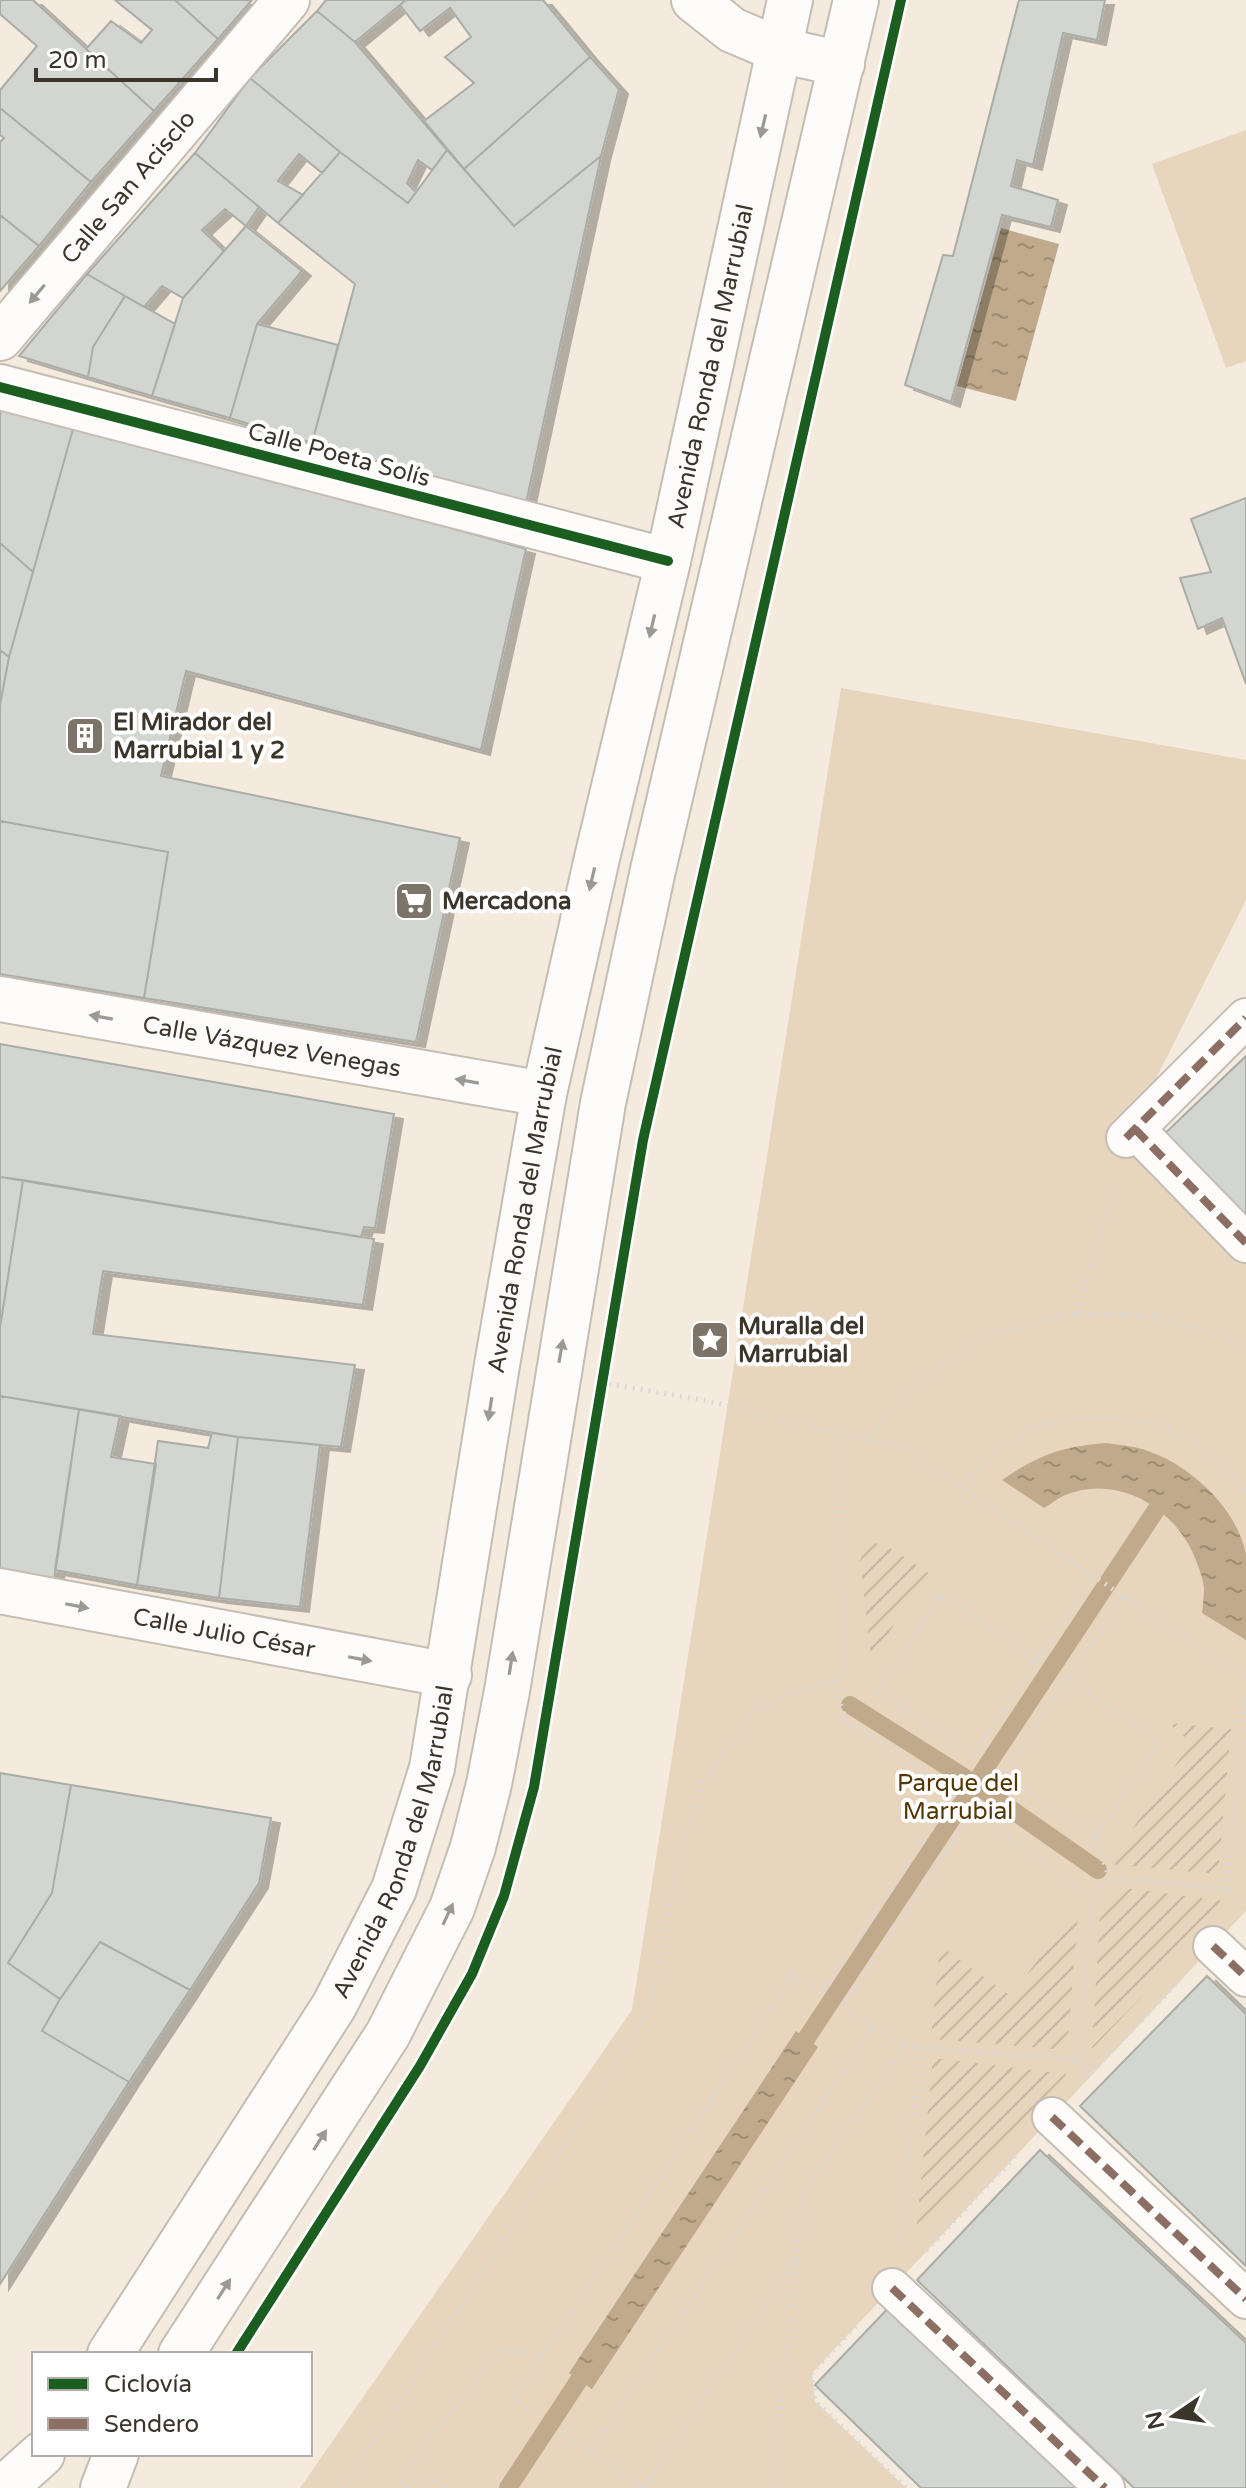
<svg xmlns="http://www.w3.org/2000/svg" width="1246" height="2488" viewBox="0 0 1246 2488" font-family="'Varela Round',sans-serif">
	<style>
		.green { fill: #e7d5bd }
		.garden { fill: url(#garden-furrows) }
		.water { fill: url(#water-ripples) }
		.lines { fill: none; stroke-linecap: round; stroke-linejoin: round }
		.stream { stroke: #c0aa8b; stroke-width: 18 }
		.building { fill: #d3d6d0; stroke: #aaaca7; stroke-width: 2; filter: url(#shadow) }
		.pedestrian-casing { stroke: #c5bdb3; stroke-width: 42 }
		.minor-casing { stroke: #c5bdb3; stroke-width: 48 }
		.tertiary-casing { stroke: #c5bdb3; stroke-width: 48 }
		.primary-casing { stroke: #c5bdb3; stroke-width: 48 }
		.path { stroke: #dcd9d5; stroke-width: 5; stroke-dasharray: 2 6; stroke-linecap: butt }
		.pedestrian { stroke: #fdfcfa; stroke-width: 38 }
		.minor { stroke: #fdfcfa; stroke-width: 44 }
		.tertiary { stroke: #fdfcfa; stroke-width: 44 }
		.primary { stroke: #fdfcfa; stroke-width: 44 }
		.quiet { stroke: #8d6e63; stroke-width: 8; stroke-dasharray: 16 8; stroke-linecap: butt }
		.cycleway-casing { stroke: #fff; stroke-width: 15 }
		.cycleway { stroke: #1b5e20; stroke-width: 10 }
		.oneway { fill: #9c9892 }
		.labels { text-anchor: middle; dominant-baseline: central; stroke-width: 8; stroke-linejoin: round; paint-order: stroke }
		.street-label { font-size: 24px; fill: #3c352b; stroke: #fff }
		.poi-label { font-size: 24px; font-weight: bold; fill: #3c352b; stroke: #fff; text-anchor: start }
		.park-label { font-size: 24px; fill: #533603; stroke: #fff }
	</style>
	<defs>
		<pattern id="garden-furrows" width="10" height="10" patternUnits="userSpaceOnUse" patternTransform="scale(2)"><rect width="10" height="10" fill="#e7d5bd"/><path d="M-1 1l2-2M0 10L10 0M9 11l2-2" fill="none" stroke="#c7b7a3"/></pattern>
		<pattern id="water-ripples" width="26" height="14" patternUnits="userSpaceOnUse" patternTransform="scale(2)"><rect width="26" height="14" fill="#c0aa8b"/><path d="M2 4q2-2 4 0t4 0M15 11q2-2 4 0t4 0" fill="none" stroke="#9d8b72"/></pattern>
		<filter id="shadow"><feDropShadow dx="9" dy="5" stdDeviation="0" flood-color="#0004"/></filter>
	</defs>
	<rect width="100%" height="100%" fill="#f4eadd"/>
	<path class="green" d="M1246,130V361L1226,368L1152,164Z
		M841,688L1246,760V900L1126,1138L1246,1260V1911L812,2373L815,2401L906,2488H300L632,2010Z"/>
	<path class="garden" d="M875,1543L887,1546L929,1573L871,1659L860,1561L864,1550Z
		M1168,1723L1231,1729L1218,1874L1109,1864L1191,1742Z
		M1117,1887L1232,1902L1092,2049L1100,1914Z
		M1079,1904L1067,2050L931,2039L940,1946L1011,1996Z
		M933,2058L1067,2074L916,2232Z"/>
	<path class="water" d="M1001,228L1059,244L1016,401L957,386Z
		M1106,1443C1120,1445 1135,1446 1148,1451C1191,1466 1236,1507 1246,1554C1246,1577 1246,1615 1246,1640L1202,1613C1203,1605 1204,1596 1204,1588C1203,1576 1197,1564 1193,1553C1171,1506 1117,1474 1065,1495C1058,1498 1051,1504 1044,1508L1002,1480C1041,1454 1060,1447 1106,1443Z
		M796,2031L818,2047L592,2389L569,2373Z"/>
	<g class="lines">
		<path class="stream" d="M850,1705L975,1784L1098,1870
			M806,2039L1158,1507
			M508,2488L579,2380"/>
	</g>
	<path class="building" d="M0,0H33L154,111L91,182L0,108V90L37,46L0,14Z
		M115,0H175L218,39L154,111L86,49L111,21L141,43L152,30Z
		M175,0H252L218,39Z
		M326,0H406L355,42L317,11Z
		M406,0H543L590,57L464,169L424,121L474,83L445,57L471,37L450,8L420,31L400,5Z
		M1019,0H1105L1097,40L1063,33L1033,165L1017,160L1011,186L1058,200L1051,227L1002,215L951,402L905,385L943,255L953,256Z
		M317,11L355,42L447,150L432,170L418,160L407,183L416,192L408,203L340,152L250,78Z
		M590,57L619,89L601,156L514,226L464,169Z
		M250,78L340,152L322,173L299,154L278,181L303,195L278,223L195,153Z
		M0,108L91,182L39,246L0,215V142L4,138L0,135Z
		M447,150L514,226L601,156L526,503L312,443L355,284L278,223L340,152L408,203Z
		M195,153L259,207L246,226L225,209L202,230L224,251L183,298L162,286L144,307L87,274Z
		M0,215L39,246L0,291Z
		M246,226L302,271L257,324L230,418L152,396L183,298Z
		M87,274L125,296L93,347L88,377L19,356Z
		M125,296L175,324L152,396L88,377L93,347Z
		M257,324L338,345L312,443L230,418Z
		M0,398L75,422L33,572L0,543Z
		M75,422L526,549L481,750L186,671L161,776L460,838L416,1042L144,998L168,852L0,821V705L9,657Z
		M1246,498V684L1222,618L1198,629L1180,578L1211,572L1191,519Z
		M0,543L33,572L9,657L0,650Z
		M0,650L9,657L0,705Z
		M0,821L168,852L144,998L0,974Z
		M0,1044L394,1114L375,1228L364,1227L361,1237L0,1177Z
		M1246,1056V1231L1157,1141Z
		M0,1177L23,1180L0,1328Z
		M23,1180L374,1239L363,1305L103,1271L93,1334L355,1365L341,1447L238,1437L0,1396V1328Z
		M0,1396L79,1409L54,1581L0,1572Z
		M79,1409L120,1416L111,1457L156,1464L137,1585L55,1570Z
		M212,1433L238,1437L219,1598L137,1585L158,1441L208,1448Z
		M238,1437L320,1445L300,1607L219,1598Z
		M0,1773L71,1785L52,1893L8,1963L60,1999L42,2031L129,2082L0,2284Z
		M71,1785L271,1818L259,1883L190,1990L100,1942L60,1999L8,1963L52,1893Z
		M100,1942L190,1990L129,2082L42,2031L60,1999Z
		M1207,1976L1246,2014V2266L1080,2106Z
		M1040,2150L1246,2343V2488H1134L917,2280Z
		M895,2301L1090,2488H921L815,2385Z"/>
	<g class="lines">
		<defs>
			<path id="pedestrian" d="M1135,1129L1246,1243
				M1126,1138L1246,1018
				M1213,1946L1246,1977
				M1052,2117L1246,2299
				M892,2288L1105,2488"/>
			<g id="minor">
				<path id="s1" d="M0,338L287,0"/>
				<path d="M0,387L668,561"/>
				<path id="s2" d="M0,999L544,1094"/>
				<path id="s3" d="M0,1591L449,1675"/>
			</g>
			<path id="tertiary" d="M694,0L732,30L779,50L842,64"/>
			<g id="primary">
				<path id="s4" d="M110,2354L334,2006L394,1889L432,1768L497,1365L544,1094L597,858L668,561L790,0"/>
				<path d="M181,2354L388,2034L452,1908L473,1847L489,1784L507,1691L603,1103L653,870L856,0"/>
				<path d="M4,2488L42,2454"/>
				<path d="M103,2488L116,2454"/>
			</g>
		</defs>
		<use href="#pedestrian" class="pedestrian-casing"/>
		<use href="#minor" class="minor-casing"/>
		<use href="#tertiary" class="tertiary-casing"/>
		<use href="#primary" class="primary-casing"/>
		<path class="path" d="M1077,1313L1113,1186
			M609,1384L708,1401L903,1449L1246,1678
			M866,1439L924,1378L989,1335L1077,1313L1153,1316L1223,1336L1246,1352
			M963,1489C978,1469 995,1450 1015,1437C1048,1415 1110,1415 1148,1423C1181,1430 1228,1465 1246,1494
			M942,1595L1038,1659L973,1755L878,1691Z
			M1038,1659L1094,1576
			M1068,1679L1124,1596
			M1095,1837L1160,1742L1068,1679L1003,1774L1095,1837L1109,1877
			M1227,1889L1246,1692
			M904,2046L1078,2060L1092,2073
			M1078,2060L1092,1899L1109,1877L1227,1889L1237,1900
			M1086,2078L1179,1981
			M898,2241L921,2047
			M926,2251L1017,2154
			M796,2259L803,2192L904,2046L873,2026
			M856,2326L812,2373L815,2401L906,2488
			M542,2356L514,2398L545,2418
			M562,2432L643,2488
			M591,2451L873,2026L843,2006L974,1811L1092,1899
			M344,2488L648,2014L679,1856L703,1783L754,1711L796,1691L846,1677L837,1433
			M409,2488L400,2482L437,2427L502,2350L543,2355L793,1976L821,1994L956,1792L846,1721L833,1680
			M427,2488L434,2478L450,2488
			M644,2488L796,2259L772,2488"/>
		<use href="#pedestrian" class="pedestrian"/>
		<use href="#minor" class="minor"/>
		<use href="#tertiary" class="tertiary"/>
		<use href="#primary" class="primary"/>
		<path class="quiet" d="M1135,1129L1246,1243
			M1126,1138L1246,1018
			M1213,1946L1246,1977
			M1052,2117L1246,2299
			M892,2288L1105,2488"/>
		<defs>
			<path id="cycleway" d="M0,387L668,561
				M236,2354L420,2066L472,1974L504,1896L534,1787L643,1140L901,0"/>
		</defs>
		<use href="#cycleway" class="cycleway-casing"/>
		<use href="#cycleway" class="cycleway"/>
	</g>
	<defs><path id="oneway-solid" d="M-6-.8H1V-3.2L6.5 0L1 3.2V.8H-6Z" transform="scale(2)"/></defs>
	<g class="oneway">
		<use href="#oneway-solid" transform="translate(763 126) rotate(103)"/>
		<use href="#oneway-solid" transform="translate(37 294) rotate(130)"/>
		<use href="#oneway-solid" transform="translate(652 626) rotate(103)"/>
		<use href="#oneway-solid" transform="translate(592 879) rotate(103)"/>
		<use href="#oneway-solid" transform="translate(101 1017) rotate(-170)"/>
		<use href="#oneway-solid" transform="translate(467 1081) rotate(-170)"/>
		<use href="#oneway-solid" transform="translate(561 1351) rotate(-80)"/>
		<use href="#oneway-solid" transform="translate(490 1409) rotate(99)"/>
		<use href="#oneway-solid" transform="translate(77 1606) rotate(11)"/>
		<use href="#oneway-solid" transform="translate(360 1659) rotate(11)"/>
		<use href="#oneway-solid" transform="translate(511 1663) rotate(-81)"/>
		<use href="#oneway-solid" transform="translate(448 1914) rotate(-65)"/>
		<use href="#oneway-solid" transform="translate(320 2140) rotate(-57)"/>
		<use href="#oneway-solid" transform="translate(224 2289) rotate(-57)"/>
	</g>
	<defs>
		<symbol id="building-square" viewBox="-11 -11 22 22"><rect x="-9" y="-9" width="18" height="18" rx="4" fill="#7c7469" stroke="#fff"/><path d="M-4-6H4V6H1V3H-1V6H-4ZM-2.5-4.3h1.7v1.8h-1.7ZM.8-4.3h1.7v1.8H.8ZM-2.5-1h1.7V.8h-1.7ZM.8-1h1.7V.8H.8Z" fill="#fff"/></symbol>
		<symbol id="supermarket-square" viewBox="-11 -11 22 22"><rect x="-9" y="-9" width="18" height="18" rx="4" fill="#7c7469" stroke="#fff"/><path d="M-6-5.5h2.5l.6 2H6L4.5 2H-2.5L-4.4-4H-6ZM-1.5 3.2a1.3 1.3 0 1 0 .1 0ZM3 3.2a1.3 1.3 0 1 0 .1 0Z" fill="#fff"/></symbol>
		<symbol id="sight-square" viewBox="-11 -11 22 22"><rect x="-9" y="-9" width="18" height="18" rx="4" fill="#7c7469" stroke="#fff"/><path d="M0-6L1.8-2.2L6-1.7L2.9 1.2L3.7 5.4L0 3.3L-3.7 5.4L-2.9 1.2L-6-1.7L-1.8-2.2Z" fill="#fff"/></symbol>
	</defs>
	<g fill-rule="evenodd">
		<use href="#building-square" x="63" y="714" width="44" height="44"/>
		<use href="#supermarket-square" x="392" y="879" width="44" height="44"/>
		<use href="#sight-square" x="688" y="1318" width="44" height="44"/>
	</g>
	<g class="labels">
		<g class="street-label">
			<text stroke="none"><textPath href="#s1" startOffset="198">Calle San Acisclo</textPath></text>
			<text stroke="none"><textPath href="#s4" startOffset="2102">Avenida Ronda del Marrubial</textPath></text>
			<text transform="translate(339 455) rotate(15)">Calle Poeta Solís</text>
			<text stroke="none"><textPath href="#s2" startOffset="276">Calle Vázquez Venegas</textPath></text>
			<text stroke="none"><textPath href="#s4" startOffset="1238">Avenida Ronda del Marrubial</textPath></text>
			<text stroke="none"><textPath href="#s3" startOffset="228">Calle Julio César</textPath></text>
			<text stroke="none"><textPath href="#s4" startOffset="590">Avenida Ronda del Marrubial</textPath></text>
		</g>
		<g class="poi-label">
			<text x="113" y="722">El Mirador del<tspan x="113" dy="28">Marrubial 1 y 2</tspan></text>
			<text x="442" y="901">Mercadona</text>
			<text x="738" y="1326">Muralla del<tspan x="738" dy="28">Marrubial</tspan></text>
		</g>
		<g class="park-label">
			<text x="958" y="1783">Parque del<tspan x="958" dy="28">Marrubial</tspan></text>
		</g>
	</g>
	<rect x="32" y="2352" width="280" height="104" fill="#ffffff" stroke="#b1aeaa" stroke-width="2"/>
	<rect x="48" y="2378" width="40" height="12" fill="#1b5e20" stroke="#b1aeaa" stroke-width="2"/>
	<text x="104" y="2392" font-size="24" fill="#3c352b">Ciclovía</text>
	<rect x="48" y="2418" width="40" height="12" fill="#8d6e63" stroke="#b1aeaa" stroke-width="2"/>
	<text x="104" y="2432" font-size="24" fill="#3c352b">Sendero</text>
	<g transform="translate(1174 2416) rotate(257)" stroke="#ffffff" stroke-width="6" paint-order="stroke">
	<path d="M0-6L14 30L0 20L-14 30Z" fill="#3c352b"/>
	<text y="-12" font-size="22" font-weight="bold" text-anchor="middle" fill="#3c352b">N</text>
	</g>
	<path d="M36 68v12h180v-12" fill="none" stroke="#3c352b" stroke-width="4"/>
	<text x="48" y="68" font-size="24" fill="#3c352b" stroke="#ffffff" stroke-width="6" paint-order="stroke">20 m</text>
</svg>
